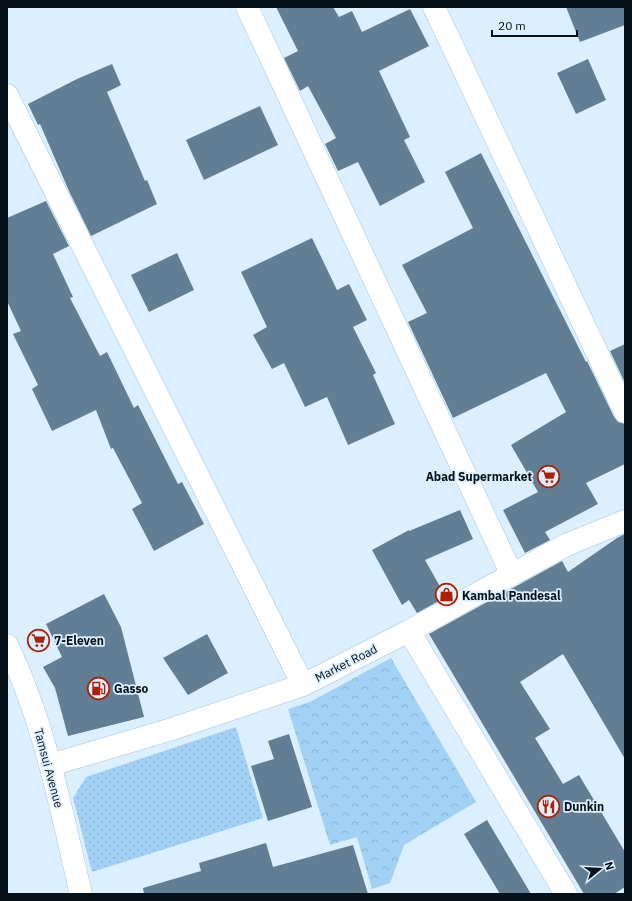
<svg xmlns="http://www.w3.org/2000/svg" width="632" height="901" viewBox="0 0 632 901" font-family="'IBM Plex Sans',sans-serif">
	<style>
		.grass { fill: url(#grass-dots) }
		.forest { fill: url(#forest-crowns) }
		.building { fill: #617e94 }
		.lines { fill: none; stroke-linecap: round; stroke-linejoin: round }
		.minor-casing { stroke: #a7c5dd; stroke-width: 23 }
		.minor { stroke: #fff; stroke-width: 22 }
		.labels { text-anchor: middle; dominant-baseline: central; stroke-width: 3.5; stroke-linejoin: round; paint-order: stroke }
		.poi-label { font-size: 12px; font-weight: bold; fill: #051018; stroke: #dceffe; text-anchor: start }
		.street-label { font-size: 12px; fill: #051018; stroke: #dceffe }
	</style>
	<defs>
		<pattern id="grass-dots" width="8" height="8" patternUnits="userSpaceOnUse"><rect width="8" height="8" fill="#a2d1f6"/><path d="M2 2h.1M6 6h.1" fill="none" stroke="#8ab2d2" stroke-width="1.8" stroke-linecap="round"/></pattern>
		<pattern id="forest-crowns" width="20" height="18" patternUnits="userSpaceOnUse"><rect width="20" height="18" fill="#a2d1f6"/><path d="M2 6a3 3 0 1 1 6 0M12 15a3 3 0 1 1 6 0" fill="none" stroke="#8ab2d2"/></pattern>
	</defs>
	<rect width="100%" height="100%" fill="#dceffe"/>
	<path class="grass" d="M236,727L263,818L92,872L73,798L86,777Z"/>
	<path class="forest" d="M391,658L476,802L404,845L390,883L372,889L357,837L330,845L288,709L310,702Z"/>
	<path class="building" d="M276,7H333L339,17L352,11L362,32L410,9L429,46L379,71L410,137L404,140L425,182L380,206L358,162L338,171L325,144L336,138L308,86L300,91L284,58L298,51Z
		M566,7H625V25L580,42Z
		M588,59L606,100L576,114L557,73Z
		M112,64L121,85L107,92L145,181L147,180L157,204L91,236L69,191L40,124L38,125L28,104L77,79Z
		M260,106L278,145L204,180L186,140Z
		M481,153L586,362L587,361L614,417L618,422L625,424V464L586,483L598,504L545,532L550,540L525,553L503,510L538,492L511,445L566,412L546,373L453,418L408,322L427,313L402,265L473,228L445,172Z
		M46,201L69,246L53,254L73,297L70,298L100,356L107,352L134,408L138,405L178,484L182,482L204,524L154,551L132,509L142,503L113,448L111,449L96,410L52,431L32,389L38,385L13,334L21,331L7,301V218Z
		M312,238L337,290L349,284L367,320L353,327L376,373L373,375L395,424L348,445L327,397L305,407L284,363L272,369L253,335L267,327L241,272Z
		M177,253L194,290L149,312L131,275Z
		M625,344V383L610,351Z
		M460,510L473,539L425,560L446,597L417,613L409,600L402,605L372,550L409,530V531Z
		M625,534V759L563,654L520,682L550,729L535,738L563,784L579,775L625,852V887L614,894H584L429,634L562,561L568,572L617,538Z
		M104,594L121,627L144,717L68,736L55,688L43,667L62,657L46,624Z
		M207,634L228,673L188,695L163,658Z
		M289,734L312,807L268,821L251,766L274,759L268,741Z
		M487,820L531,894H500L464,834Z
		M266,843L273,867L353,845L368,894H144L143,888L201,871L199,863Z"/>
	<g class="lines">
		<defs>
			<path id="minor" d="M247,7L512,575
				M434,7L625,412
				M7,95L303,685
				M409,631L566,894
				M7,645C45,723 61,810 81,894
				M50,765L169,730L303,685L409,631L566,545L625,521"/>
		</defs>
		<use href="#minor" class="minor-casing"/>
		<use href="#minor" class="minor"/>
	</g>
	<defs>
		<symbol id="supermarket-ring" viewBox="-11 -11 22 22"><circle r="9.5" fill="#dceffe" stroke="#ae2003" stroke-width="1.5"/><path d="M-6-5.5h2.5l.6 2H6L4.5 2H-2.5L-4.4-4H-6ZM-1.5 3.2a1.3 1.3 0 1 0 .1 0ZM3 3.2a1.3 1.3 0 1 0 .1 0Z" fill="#ae2003"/></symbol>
		<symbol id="shop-ring" viewBox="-11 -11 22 22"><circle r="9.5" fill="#dceffe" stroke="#ae2003" stroke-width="1.5"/><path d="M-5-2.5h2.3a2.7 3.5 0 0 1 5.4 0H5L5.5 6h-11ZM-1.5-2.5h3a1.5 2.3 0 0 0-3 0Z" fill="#ae2003"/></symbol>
		<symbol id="fuel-ring" viewBox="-11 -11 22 22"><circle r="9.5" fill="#dceffe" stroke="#ae2003" stroke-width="1.5"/><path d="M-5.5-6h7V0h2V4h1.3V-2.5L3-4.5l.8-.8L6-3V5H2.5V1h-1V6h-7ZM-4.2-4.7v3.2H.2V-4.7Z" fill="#ae2003"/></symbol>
		<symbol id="restaurant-ring" viewBox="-11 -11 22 22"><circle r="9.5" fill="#dceffe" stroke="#ae2003" stroke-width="1.5"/><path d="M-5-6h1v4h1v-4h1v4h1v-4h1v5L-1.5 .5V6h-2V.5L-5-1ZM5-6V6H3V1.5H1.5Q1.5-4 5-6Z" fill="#ae2003"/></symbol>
	</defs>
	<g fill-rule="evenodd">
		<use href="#supermarket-ring" x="536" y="464" width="25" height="25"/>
		<use href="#shop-ring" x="434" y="582" width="25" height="25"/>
		<use href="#supermarket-ring" x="26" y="628" width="25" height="25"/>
		<use href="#fuel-ring" x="86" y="676" width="25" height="25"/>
		<use href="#restaurant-ring" x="536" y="794" width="25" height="25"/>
	</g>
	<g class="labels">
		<g class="poi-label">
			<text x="532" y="476" text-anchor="end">Abad Supermarket</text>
			<text x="462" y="595">Kambal Pandesal</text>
			<text x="54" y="640">7-Eleven</text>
			<text x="114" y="688">Gasso</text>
			<text x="564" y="806">Dunkin</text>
		</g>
		<g class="street-label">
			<text transform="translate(346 663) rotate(-27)">Market Road</text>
			<text transform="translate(49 768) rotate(75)">Tamsui Avenue</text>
		</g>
	</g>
	<rect width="632" height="901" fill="none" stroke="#051018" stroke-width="16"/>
	<g transform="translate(600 869) rotate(72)" stroke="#dceffe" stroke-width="3" paint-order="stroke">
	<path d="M0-3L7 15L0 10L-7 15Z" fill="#051018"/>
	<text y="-6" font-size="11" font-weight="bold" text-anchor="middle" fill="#051018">N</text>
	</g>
	<path d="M492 30v6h85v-6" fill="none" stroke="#051018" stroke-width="2"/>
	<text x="498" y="30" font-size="12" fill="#051018" stroke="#dceffe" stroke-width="3" paint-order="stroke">20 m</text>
</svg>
